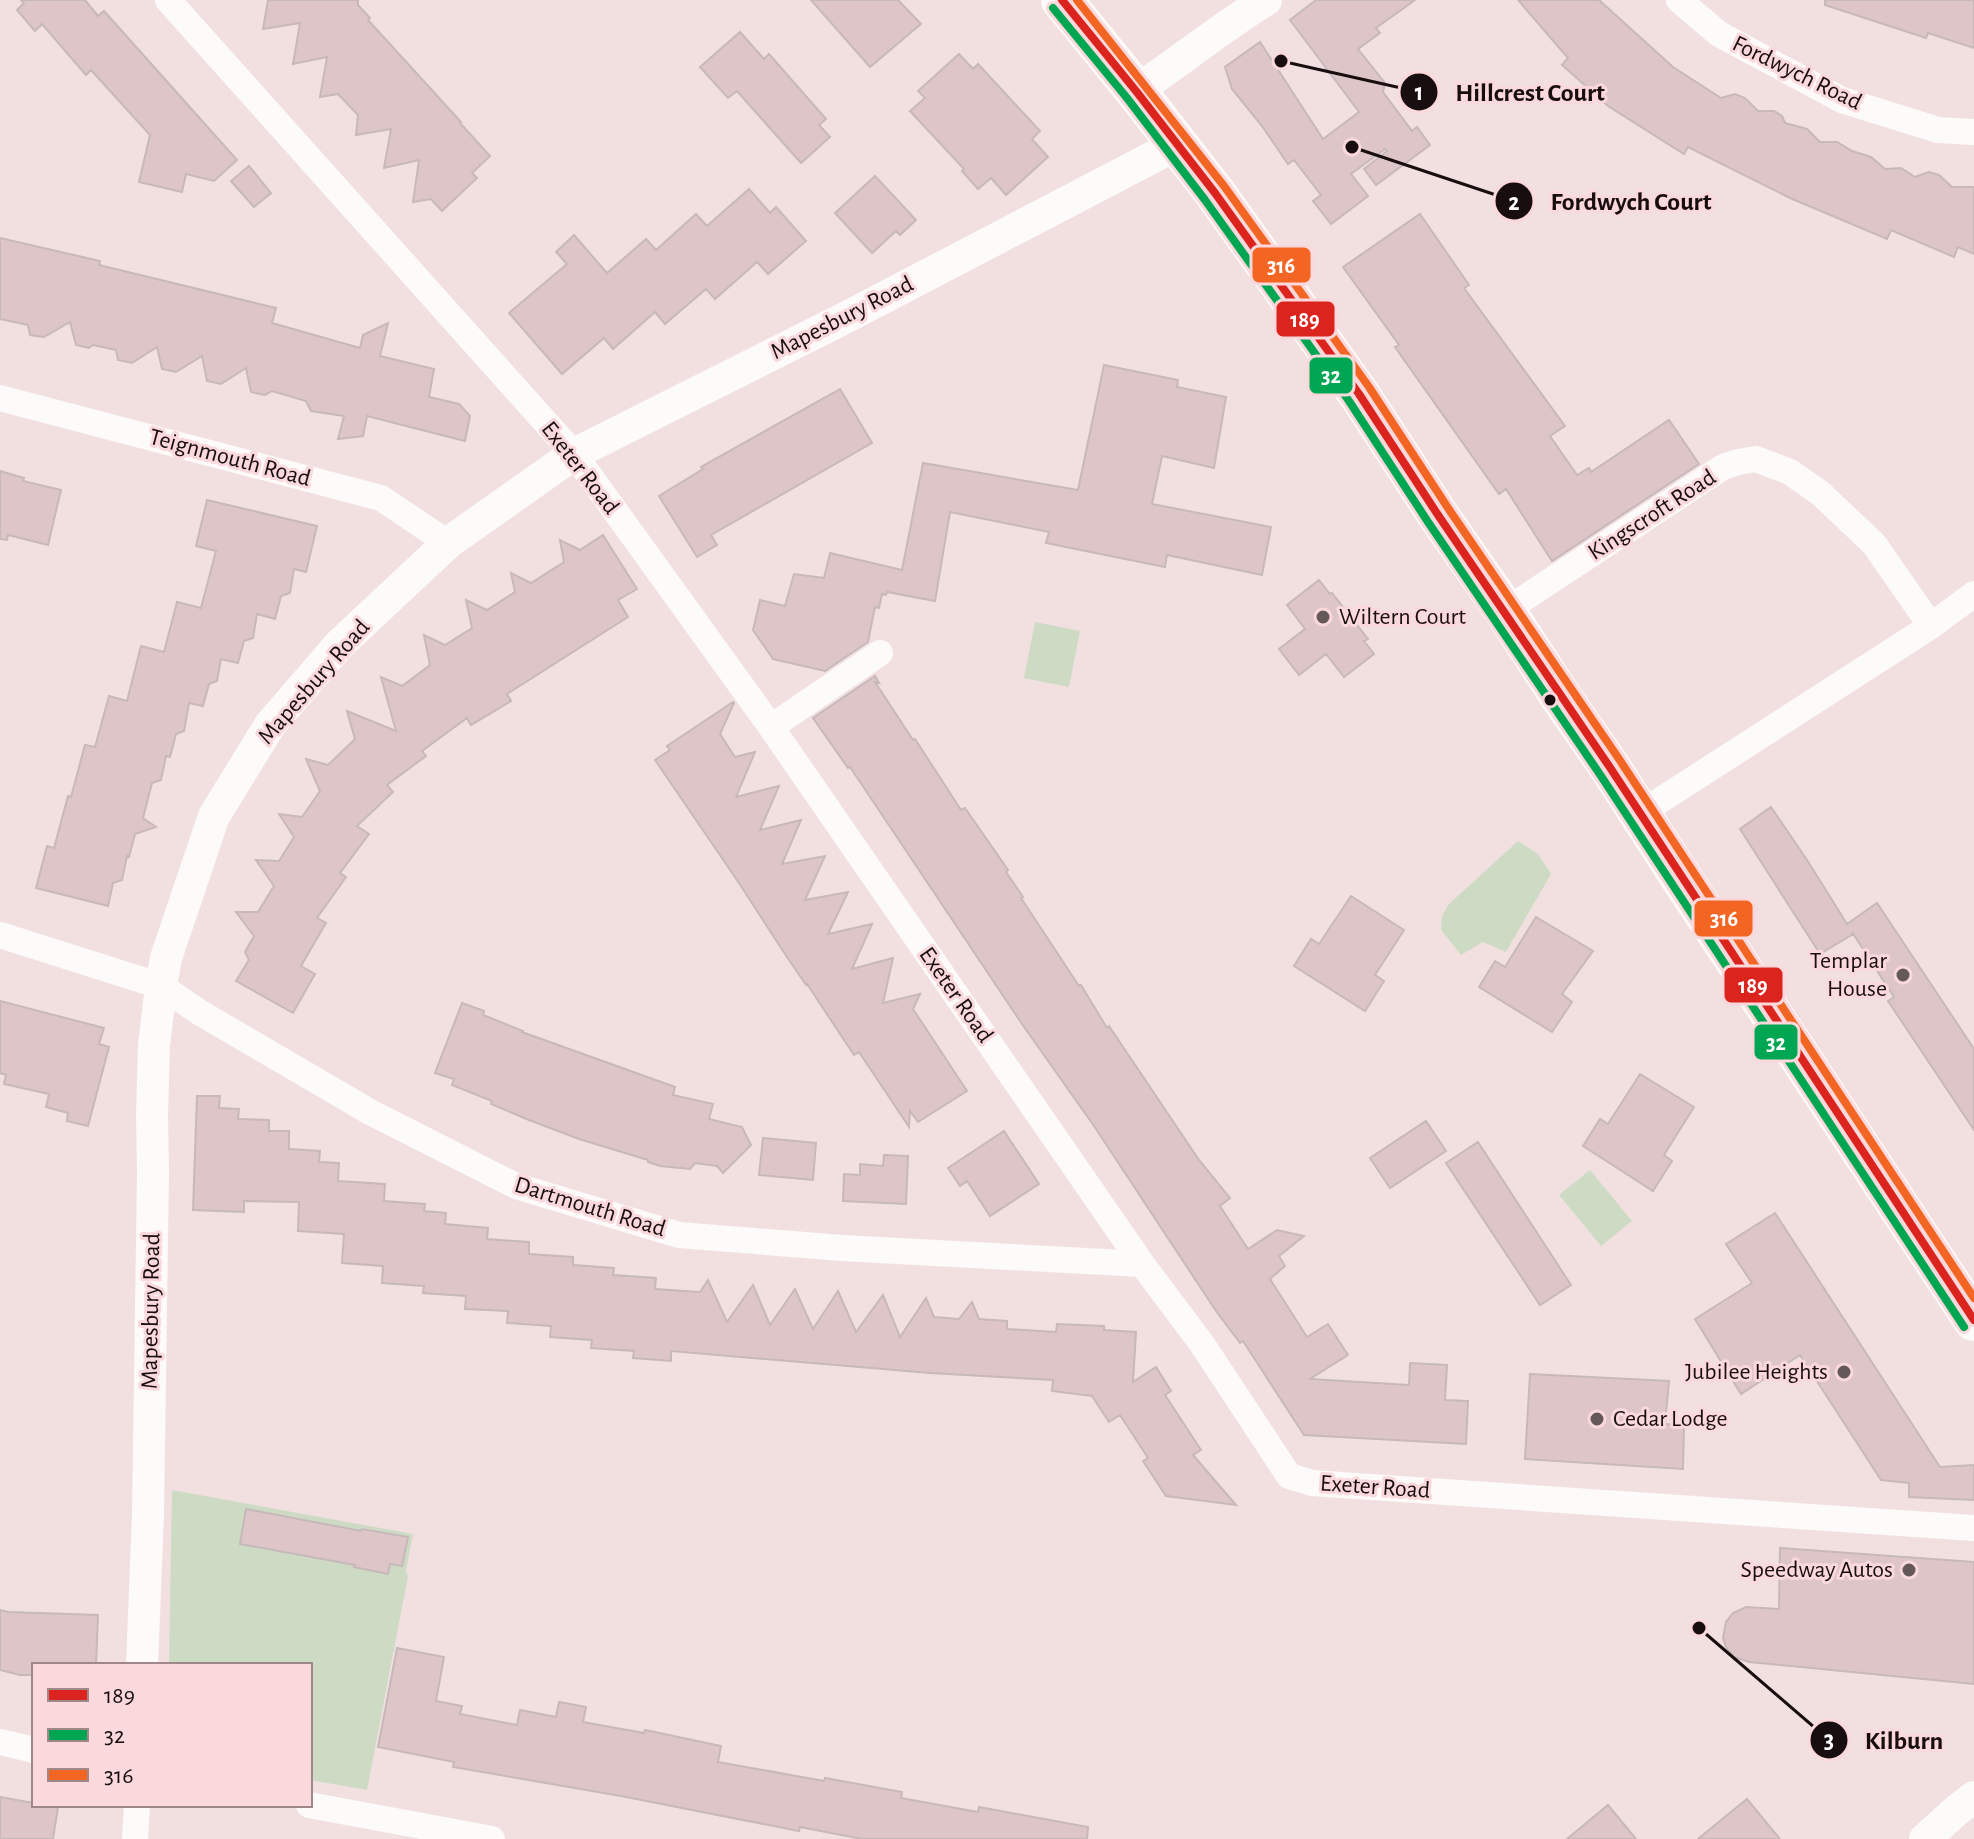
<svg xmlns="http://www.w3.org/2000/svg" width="1974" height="1839" viewBox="0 0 1974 1839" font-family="'Alegreya Sans',sans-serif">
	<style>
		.green { fill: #cddbc4 }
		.building { fill: #dec6c8; stroke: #c7b8ba; stroke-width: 2 }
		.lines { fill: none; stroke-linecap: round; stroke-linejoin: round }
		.minor { stroke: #fdfafa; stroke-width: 26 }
		.tertiary { stroke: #fdfafa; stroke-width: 32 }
		.primary { stroke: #fdfafa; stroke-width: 42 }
		.bus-1-casing { stroke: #fad8db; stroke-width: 14 }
		.bus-2-casing { stroke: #fad8db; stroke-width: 14 }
		.bus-3-casing { stroke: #fad8db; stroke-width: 14 }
		.bus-1 { stroke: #dc241f; stroke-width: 8 }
		.bus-2 { stroke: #00a651; stroke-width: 8 }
		.bus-3 { stroke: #f26522; stroke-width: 8 }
		.poi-dot { fill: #655858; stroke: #fad8db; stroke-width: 3 }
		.bus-dot { fill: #190e0f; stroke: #fad8db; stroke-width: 3 }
		.labels { text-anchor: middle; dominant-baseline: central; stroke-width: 6; stroke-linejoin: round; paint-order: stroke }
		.street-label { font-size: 24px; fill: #190e0f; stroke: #fad8db }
		.poi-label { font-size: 24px; fill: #190e0f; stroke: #fad8db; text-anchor: end }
		.leader { fill: none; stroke: #190e0f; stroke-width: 3 }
		.callout-dot { fill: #190e0f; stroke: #fad8db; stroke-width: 3 }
		.mark-label { font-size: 24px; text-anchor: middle; font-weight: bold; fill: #fff }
		.callout-label { font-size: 26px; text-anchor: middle; font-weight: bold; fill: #190e0f; stroke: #fad8db; stroke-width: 6; stroke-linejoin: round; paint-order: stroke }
		.line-badge { stroke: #fad8db; stroke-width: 3 }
		.badge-label { font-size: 22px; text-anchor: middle; font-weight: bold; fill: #fff }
	</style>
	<rect width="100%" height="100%" fill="#f2e0e1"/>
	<path class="green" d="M1035,622L1080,631L1069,687L1024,678Z
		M1518,841L1538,854L1551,874L1506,952L1483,942L1461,955L1441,930L1442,916L1448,905Z
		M1590,1170L1632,1221L1601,1246L1559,1195Z
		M172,1490L413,1534L406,1571L408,1576L367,1790L310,1780V1665H169Z"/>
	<path class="building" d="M21,0H85L98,16L104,11L237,160L214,181L186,174L182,192L139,182L150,135L91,70L86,75L42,24L35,31L17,10L24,3Z
		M268,0H358V5L370,18L368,20L461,122L460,123L490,156L472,173L477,178L442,211L431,199L413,202L419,160L384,168L391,129L356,135L358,115L338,94L320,97L327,57L293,64L300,23L263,29Z
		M811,0H898L921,24L870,67Z
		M1316,0H1415L1376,28L1380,33L1358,49L1385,83L1383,92L1412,131L1417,127L1430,145L1376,185L1364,169L1387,151L1385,149L1351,174L1368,196L1331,224L1313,201L1321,195L1294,160L1288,164L1262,126L1232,89L1225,67L1260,42L1323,139L1359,112L1290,20Z
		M1518,0H1599L1673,67L1721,98L1735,94L1745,98L1758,111H1774L1782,116L1785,123L1807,129L1820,142H1837L1852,151L1871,157L1885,169L1901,168L1915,177L1929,172L1939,175L1952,187H1974V254L1958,247L1954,257L1891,230L1887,239L1790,198L1688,147L1684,154L1608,106L1562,65L1568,58Z
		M1825,0H1974V48L1928,33L1926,38L1825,5Z
		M740,32L764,59L769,54L826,119L819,125L830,137L801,163L737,91L728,98L700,67Z
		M959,54L973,69L978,64L1040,131L1032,139L1048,157L1006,195L991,178L978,189L962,171L964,169L910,111L925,98L918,91Z
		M249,166L271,193L254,207L231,181Z
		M875,176L916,220L900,235L896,231L872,253L835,213Z
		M749,189L770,213L776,207L806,241L768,274L757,262L715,299L706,289L665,324L655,312L613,349L604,338L562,374L509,313L567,264L556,252L574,235L607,273L646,239L656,250L696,214L707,226Z
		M1420,214L1469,285L1464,288L1565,426L1550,436L1577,475L1589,468L1591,472L1669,420L1699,464L1552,561L1506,489L1499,494L1395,347L1399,345L1343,267Z
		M0,238L100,261L99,265L276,308L272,323L360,348L363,335L388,323L380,356L434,369L429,397L459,404L470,416L465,441L367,416L363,436L338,439L344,416L311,411L306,401L272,391L265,395L251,392L246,368L221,384L207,381L202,356L176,372L162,369L157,347L132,363L118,360L116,350L93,345L89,348L76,345L70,322L44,337L30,335L28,325L0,319Z
		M1104,365L1178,380L1177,387L1226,397L1214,468L1162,456L1152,504L1271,527L1262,575L1167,555L1165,567L1046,543L1049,532L950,512L935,601L887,592L886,595L882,594L879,608L875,607L868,642L825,671L773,659L753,630L760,600L785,606L794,574L824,578L830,553L902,570L923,463L1078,490Z
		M840,389L872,443L711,535L717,545L697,557L659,496L703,469L701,467Z
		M0,471L24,478L23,481L61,490L48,545L8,535L7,540L0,539Z
		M207,500L317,526L306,572L294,569L290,593L281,596L275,619L257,614L253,638L244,641L238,663L221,659L217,681L209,684L203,706L189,703L184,731L176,734L170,757L166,756L161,780L152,783L143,818L156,827L135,834L129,857L127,856L122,880L113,883L108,906L36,888L47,846L54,848L68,796L71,797L85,745L95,747L109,696L127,701L141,646L164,652L177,602L201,608L216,551L196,546Z
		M603,535L637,589L618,600L628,617L507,694L511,701L471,725L467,718L422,751L426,756L387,785L393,792L357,826L369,834L340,873L346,877L317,918L326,923L301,966L315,974L293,1013L236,981L249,960L245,952L254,936L236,912H258L274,886L256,860L279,861L294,837L279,814L302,817L320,791L306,759L328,765L355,739L347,711L396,731L381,677L402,686L430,665L424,635L445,645L472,628L466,600L487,610L515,592L511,573L531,583L564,562L560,540L580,550Z
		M1319,580L1330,594L1332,593L1368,639L1364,641L1374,654L1344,677L1326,654L1299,675L1279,649L1305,629L1287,605Z
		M875,676L879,683L875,682L913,740L915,739L961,810L965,808L1008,870L1006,872L1023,897L1021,898L1079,986L1081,985L1107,1028L1109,1026L1199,1160L1230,1198L1220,1206L1248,1249L1277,1230L1304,1236L1279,1256L1285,1266L1270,1279L1307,1337L1328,1324L1348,1355L1310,1379L1409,1385L1410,1363L1447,1365L1445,1400L1468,1401L1466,1444L1304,1435L1243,1341L1240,1343L1216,1311L1094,1126L1022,1024L850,767L848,768L813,718Z
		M733,702L734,703L720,734L735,757L755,752L736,797L779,786L760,830L801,820L782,864L825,856L805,900L848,892L828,934L872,924L852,969L893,958L883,1003L920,994L913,1009L967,1091L918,1122L910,1111L909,1127L859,1052L854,1055L807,984L806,985L783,951L737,880L655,760L670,750L667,746Z
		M1771,807L1809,863L1847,924L1877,903L1974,1049V1130L1888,1001L1894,997L1852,932L1853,934L1820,954L1740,829Z
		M1351,896L1404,930L1375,975L1384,981L1365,1011L1294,966L1311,939L1319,944Z
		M1536,917L1593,951L1562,994L1572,1002L1552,1032L1479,987L1495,961L1505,967Z
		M0,1001L104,1028L99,1044L109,1047L88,1126L67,1121L68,1113L46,1107L49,1094L4,1084L6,1075L0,1073Z
		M462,1003L484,1011L483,1015L523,1031L522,1032L675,1087L673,1095L713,1104L709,1119L742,1127L751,1145L723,1173L717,1166L695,1163L690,1169L660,1166L648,1162V1160L579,1139L529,1120L491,1104L492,1101L452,1085L454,1079L435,1073Z
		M1640,1074L1694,1107L1664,1155L1672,1161L1653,1191L1583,1146L1600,1119L1608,1124Z
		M197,1096H220L219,1108L239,1109L238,1119L269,1120V1131H289V1149L320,1151L319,1162L339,1163L338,1181L385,1184L384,1201L425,1204L424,1211L446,1213L445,1224L488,1228L487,1239L529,1242V1254L573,1257V1265L614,1268L613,1275L656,1278L655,1289L700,1292L708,1280L727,1322L753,1285L770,1325L795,1289L813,1329L838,1291L856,1332L883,1295L900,1337L926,1298L934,1317L959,1319L972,1302L979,1319L1007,1321V1329L1056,1332L1057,1324L1104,1326V1330L1136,1332L1133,1382L1156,1367L1171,1391L1165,1395L1201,1450L1193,1455L1236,1505L1166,1496L1143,1461L1148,1458L1120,1415L1109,1422L1092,1396L1052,1391L1053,1380L930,1373L671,1351V1361L633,1358L634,1351L591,1348L592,1340L550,1337L551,1326L507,1323L508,1311L465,1309L466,1296L423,1293L424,1286L382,1283L383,1266L342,1263L344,1234L298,1231L299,1202L244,1201V1212L193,1210Z
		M1426,1121L1446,1151L1390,1188L1370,1158Z
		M1004,1131L1039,1184L990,1216L967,1181L960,1186L948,1168Z
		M763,1138L816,1143L813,1180L759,1175Z
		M1478,1142L1571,1285L1540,1305L1446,1163Z
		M884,1155L908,1156L906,1204L843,1201L844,1174L860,1175V1164L883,1166Z
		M1775,1213L1940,1467L1974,1465V1500L1909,1497V1483L1881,1480L1800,1355L1741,1394L1695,1319L1752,1283L1726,1244Z
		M1530,1374L1669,1381L1665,1424L1684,1425L1683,1469L1525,1459Z
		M246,1509L361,1531L362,1529L408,1537L402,1566L390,1564L388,1574L354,1567L355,1565L240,1544Z
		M1780,1548L1974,1562V1684L1749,1662L1734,1657L1726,1647L1723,1638L1726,1622L1733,1613L1746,1607L1779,1609Z
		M0,1610L8,1612L98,1615L96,1665H34V1675H20L0,1670Z
		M397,1648L444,1657L436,1701L462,1706L460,1714L517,1725L520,1710L556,1717L559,1702L586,1707L583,1722L644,1733L645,1730L721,1746L718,1762L824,1781L825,1778L902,1792L901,1798L978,1812L979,1807L1088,1827L1087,1839H862L800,1827L799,1831L621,1796L453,1767L454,1762L378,1747Z
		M0,1797L34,1803V1805L58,1807L53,1839H0Z
		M1747,1799L1780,1839H1698Z
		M1608,1805L1636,1839H1567Z"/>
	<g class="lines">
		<path class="minor" d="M168,0L574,454L771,727L1142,1264L1202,1344L1289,1476L1312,1483L1974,1528
			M1679,0L1719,34L1842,100L1938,130L1974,132
			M0,398L381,498L448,543
			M1505,611L1723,467L1738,462L1756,459L1790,472L1820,493L1874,544L1931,626
			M771,727L880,653
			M1639,814L1931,626L1974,594
			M0,935L161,986L199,1012L370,1112L516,1186L679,1235L842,1248L1142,1264
			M0,1742L34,1750
			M309,1805L492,1839
			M135,1839L137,1805"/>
		<path class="tertiary" d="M1136,91C1180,61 1221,28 1266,0
			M142,1665L148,1515L153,1172L152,1114L154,1045L161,986L166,958L214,816L270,725L339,645L448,543L574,454L841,320L1178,144
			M1925,1839L1957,1810L1974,1797"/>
		<path class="primary" d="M1062,0L1136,91L1215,193L1359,394L1438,515L1505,611L1559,694L1609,766L1684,882L1974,1320"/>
		<defs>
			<path id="bus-1" d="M1062,0L1136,91L1215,193L1359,394L1438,515L1609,766L1974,1320"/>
			<path id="bus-2" d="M1053,8L1127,98L1205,200L1349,401L1428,522L1599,773L1964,1327"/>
			<path id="bus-3" d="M1077,0L1224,186L1369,387L1448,508L1619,759L1974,1298"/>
		</defs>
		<use href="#bus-1" class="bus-1-casing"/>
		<use href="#bus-2" class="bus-2-casing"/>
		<use href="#bus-3" class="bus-3-casing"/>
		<use href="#bus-1" class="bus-1"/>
		<use href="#bus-2" class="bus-2"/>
		<use href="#bus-3" class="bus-3"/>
	</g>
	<g class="poi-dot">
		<circle cx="1323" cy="617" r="8"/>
		<circle cx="1903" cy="975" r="8"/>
		<circle cx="1844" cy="1372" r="8"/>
		<circle cx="1597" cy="1419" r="8"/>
		<circle cx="1909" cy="1570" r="8"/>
	</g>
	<circle class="bus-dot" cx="1550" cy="700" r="7"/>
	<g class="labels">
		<g class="street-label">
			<text transform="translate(1797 73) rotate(26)">Fordwych Road</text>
			<text transform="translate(842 318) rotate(-27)">Mapesbury Road</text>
			<text transform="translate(230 458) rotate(15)">Teignmouth Road</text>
			<text transform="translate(580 468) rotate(52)">Exeter Road</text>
			<text transform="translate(1652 515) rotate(-33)">Kingscroft Road</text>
			<text transform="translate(314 682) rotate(-49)">Mapesbury Road</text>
			<text transform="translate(956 995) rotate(55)">Exeter Road</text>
			<text transform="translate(590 1207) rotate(17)">Dartmouth Road</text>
			<text transform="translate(151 1311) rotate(-89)">Mapesbury Road</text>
			<text transform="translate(1375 1487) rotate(4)">Exeter Road</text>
		</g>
		<g class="poi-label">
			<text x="1339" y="617" text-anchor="start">Wiltern Court</text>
			<text x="1887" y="961">Templar<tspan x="1887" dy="28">House</tspan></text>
			<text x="1828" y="1372">Jubilee Heights</text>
			<text x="1613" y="1419" text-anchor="start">Cedar Lodge</text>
			<text x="1893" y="1570">Speedway Autos</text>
		</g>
	</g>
	<path class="leader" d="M1281 61L1419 92M1352 147L1514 201M1699 1628L1829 1740"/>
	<g class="callout-dot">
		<circle cx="1281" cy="61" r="8"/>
		<circle cx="1352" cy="147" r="8"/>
		<circle cx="1699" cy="1628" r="8"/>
		<circle cx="1419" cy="92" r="20"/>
		<circle cx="1514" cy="201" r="20"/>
		<circle cx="1829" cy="1740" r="20"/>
	</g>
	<g class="mark-label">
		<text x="1419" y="100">1</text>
		<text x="1514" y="210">2</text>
		<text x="1829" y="1748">3</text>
	</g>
	<g class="callout-label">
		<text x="1530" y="101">Hillcrest Court</text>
		<text x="1631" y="210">Fordwych Court</text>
		<text x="1904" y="1749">Kilburn</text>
	</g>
	<g class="line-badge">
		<rect x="1251" y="246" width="61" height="38" rx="8" fill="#f26522"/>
		<rect x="1275" y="300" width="61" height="38" rx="8" fill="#dc241f"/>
		<rect x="1308" y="356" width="46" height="39" rx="8" fill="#00a651"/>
		<rect x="1693" y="899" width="61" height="39" rx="8" fill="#f26522"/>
		<rect x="1723" y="966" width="61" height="38" rx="8" fill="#dc241f"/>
		<rect x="1753" y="1023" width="46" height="38" rx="8" fill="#00a651"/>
	</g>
	<g class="badge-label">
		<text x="1281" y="273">316</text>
		<text x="1305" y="327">189</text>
		<text x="1331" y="383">32</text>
		<text x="1724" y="926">316</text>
		<text x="1753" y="993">189</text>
		<text x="1776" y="1050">32</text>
	</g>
	<rect x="32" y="1663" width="280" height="144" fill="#fad8db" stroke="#a08789" stroke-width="2"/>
	<rect x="48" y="1689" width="40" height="12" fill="#dc241f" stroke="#a08789" stroke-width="2"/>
	<text x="104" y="1703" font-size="24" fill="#190e0f">189</text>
	<rect x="48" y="1729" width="40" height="12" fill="#00a651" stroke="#a08789" stroke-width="2"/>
	<text x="104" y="1743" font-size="24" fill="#190e0f">32</text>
	<rect x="48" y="1769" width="40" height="12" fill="#f26522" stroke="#a08789" stroke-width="2"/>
	<text x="104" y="1783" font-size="24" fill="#190e0f">316</text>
</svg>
